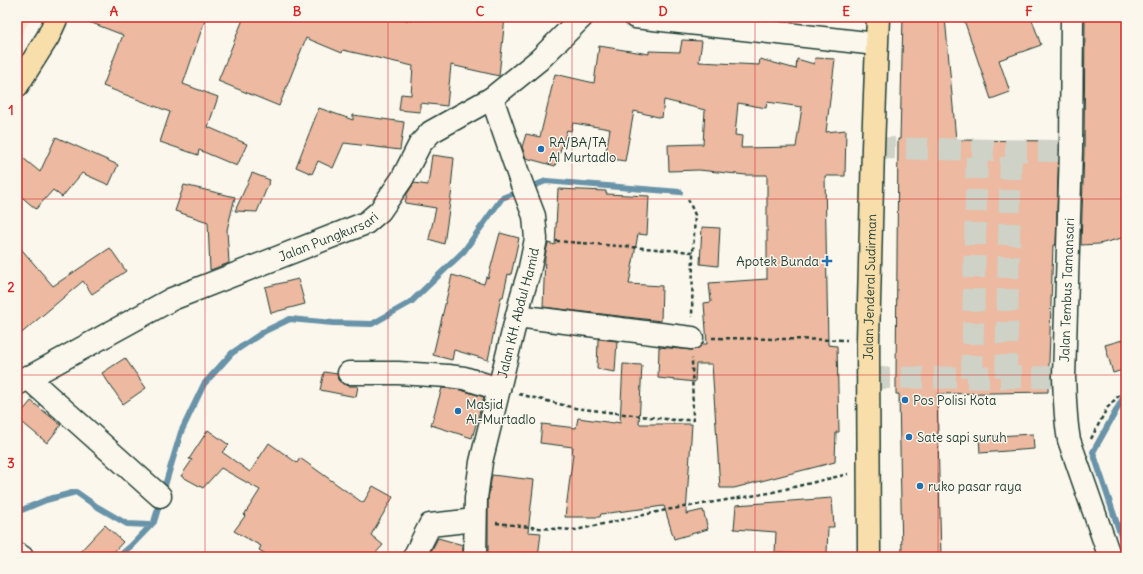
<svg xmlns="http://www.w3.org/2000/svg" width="1143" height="574" viewBox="0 0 1143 574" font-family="Delius,sans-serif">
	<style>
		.built { fill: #f7e4d5 }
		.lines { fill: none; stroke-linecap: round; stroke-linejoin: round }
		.stream { stroke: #6893a8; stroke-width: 6 }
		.building { fill: #edb9a0; stroke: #1f3d34; fill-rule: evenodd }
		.minor-tunnel { stroke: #cfd2c7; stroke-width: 22; stroke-dasharray: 22 11; stroke-linecap: butt }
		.minor-casing { stroke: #1f3d34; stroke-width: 25 }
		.major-casing { stroke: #1f3d34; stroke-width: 25 }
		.path { stroke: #1f3d34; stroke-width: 2.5; stroke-dasharray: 4 3; stroke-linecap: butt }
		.minor { stroke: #fbf7ec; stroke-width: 22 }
		.major { stroke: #f8deab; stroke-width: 22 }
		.grid { fill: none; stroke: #d62828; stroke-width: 1; stroke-opacity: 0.55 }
		.poi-dot { fill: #1f6fb2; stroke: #fbf7ec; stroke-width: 1.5 }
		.labels { text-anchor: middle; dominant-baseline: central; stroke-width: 3; stroke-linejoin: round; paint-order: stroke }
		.poi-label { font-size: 13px; fill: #1f3d34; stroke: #fbf7ec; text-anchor: start }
		.street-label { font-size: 13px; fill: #1f3d34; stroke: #fbf7ec }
		.neatline { fill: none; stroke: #d62828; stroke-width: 1.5 }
		.grid-label { font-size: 13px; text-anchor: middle; font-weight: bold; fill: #d62828 }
	</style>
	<rect width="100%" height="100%" fill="#fbf7ec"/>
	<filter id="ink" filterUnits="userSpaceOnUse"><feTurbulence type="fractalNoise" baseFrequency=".025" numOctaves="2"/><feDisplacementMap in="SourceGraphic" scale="8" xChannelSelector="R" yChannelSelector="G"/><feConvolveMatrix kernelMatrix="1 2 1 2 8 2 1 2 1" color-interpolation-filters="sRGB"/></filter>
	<g filter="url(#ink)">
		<path class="built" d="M17,17H31L17,43Z"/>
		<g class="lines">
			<path class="stream" d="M1126,393L1093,452L1126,551
				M17,512L46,500L76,492L96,506L127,524L150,525
				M118,557L131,546L154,522L181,432L204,384L232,353L265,331L290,319L333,323L372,324L411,302L464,251L502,198L546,181L680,192"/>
		</g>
		<path class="building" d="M79,17H206L183,84L218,97L208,127L247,144L237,166L199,150L198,155L160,142L170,112L103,86L123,35L79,18Z
			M244,17H400V20H449V17H469L485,18V17H505L499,76L451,65L447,106L420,103V112L399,110L401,94L411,95L413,66L343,50L342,53L306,38L279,106L218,81Z
			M903,17H945L956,140L1059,141L1056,245H1053L1048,392L937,394L941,557H902L899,394H896V377L898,139H900Z
			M963,17H1031L1041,45L999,60L1010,92L991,99Z
			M1085,17H1126V237L1099,244L1081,245L1084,150Z
			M682,40L702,41L699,62L759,65L760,59L796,69L797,59L814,64L815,58L835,59L826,132L846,130L845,176H825L828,345L837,346L839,432H836L835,462L734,488H720L712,364H696L695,382L658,378L659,347L691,350L697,349L703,344H707L704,303L711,302L709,283L767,279V175H746L699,170L669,171L668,145L703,144L705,110L664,100L662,118L634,111L625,161L605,158L610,129L573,123L571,131L567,130L555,166L526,158L522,147L526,134L540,137L555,74L594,83L599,46L649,54V51L680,52ZM767,102L802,107L796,147L741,148L742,136L735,135L738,103L766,108Z
			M319,108L353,120V115L404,122L400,150L344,143L333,168L318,161L312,174L296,167Z
			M56,137L118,165L109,185L82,173L62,197L53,190L36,209L17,193V153L40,172Z
			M432,155L454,158L451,188L452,189L444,244L429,239L436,208L405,203L407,194L414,183L428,185Z
			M252,173L270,180L257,212L235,211Z
			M184,185L235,197L227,230L229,263L213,269L210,270L208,222L175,211Z
			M558,189L606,191V194L649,196L647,235L638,234L629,284L662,286L661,321L543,307L545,256L548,243L555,245Z
			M702,227L720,228L718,266L700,264Z
			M500,233L519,238L511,275L508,274L503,297H501L488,360L454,350L452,360L433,355L452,275L484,284L486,277L488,278Z
			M17,244L53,286L110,248L126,271L92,294L83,281L17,337Z
			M298,279L305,304L271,313L265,287Z
			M598,339L617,341L615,372L597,369Z
			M1126,339V369L1113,373L1105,345Z
			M125,358L146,388L123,404L102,373Z
			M623,364L642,365L639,424H692L686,514L703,510L708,529L674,539L664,506L601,514L600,517H565L573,454H572L573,447L540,443L542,424L576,428L578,418L614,423L615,422L620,423Z
			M324,372L337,374L338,380L343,384L349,386H358L356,397L320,390Z
			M442,388L461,390L484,397L472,438L431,425Z
			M31,401L61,425L47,443L17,418Z
			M208,430L229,445L222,452L250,472L269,443L297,463L300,458L363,503L373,486L393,497L371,535L383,545L372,557H271L259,550L261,546L234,531L245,516L244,515L260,490L221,468L203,488L181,476L192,460L189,459Z
			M1033,434L1034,449L980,453L979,437Z
			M492,475L534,480L528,532L541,533L538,557H488V499Z
			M832,498L834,527H828L827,554L775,553L776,532L734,529L736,505Z
			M105,525L123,542L109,557H75Z
			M438,538L463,545V557H428Z"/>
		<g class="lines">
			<path class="minor-tunnel" d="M873,148L1056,151L1071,150
				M972,377L977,150
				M1006,377L1011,150
				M868,378L1064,377"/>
			<defs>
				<g id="minor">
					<path d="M635,17L876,44"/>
					<path d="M1072,17L1071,150L1064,377C1065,398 1065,419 1069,440L1107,549L1109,557"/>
					<path d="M517,316L692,338"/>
					<path d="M349,373H398L448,376L464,378L499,389"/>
					<path d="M27,377L160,496"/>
					<path id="s1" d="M17,384L172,299L366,223L380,211L402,179L420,144L431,132L492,98L539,60L582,17"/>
					<path d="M17,554L22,557"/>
					<path d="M414,557L430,525L475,520"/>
					<path id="s2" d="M475,557L476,498L481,462L522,295L529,272L536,239L534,216L521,182L492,98"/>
				</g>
				<g id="major">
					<path d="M17,86L48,37L57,17"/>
					<path id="s3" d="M869,557L868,340L873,148L878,17"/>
				</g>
			</defs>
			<use href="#minor" class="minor-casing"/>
			<use href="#major" class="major-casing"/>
			<path class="path" d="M688,199L695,215L693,253L692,317
				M556,241L693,252
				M712,338L847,340
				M519,394L575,408L674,420H693L692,358
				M1091,439L1107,408L1126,388
				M496,523L539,528L576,530L666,510L769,493L848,474"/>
			<use href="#minor" class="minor"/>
			<use href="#major" class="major"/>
		</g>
	</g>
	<path class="grid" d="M205,17V557M388,17V557M572,17V557M755,17V557M938,17V557M17,199H1126M17,375H1126"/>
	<g class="poi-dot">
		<circle cx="541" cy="149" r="4"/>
		<path d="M825 255h4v4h4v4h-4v4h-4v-4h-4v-4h4z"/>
		<circle cx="905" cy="400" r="4"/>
		<circle cx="458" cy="411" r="4"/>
		<circle cx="909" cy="437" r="4"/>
		<circle cx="920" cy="486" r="4"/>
	</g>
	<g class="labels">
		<g class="poi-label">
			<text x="549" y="142">RA/BA/TA<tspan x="549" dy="15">Al Murtadlo</tspan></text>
			<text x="819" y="261" text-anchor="end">Apotek Bunda</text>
			<text x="913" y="400">Pos Polisi Kota</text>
			<text x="466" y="404">Masjid<tspan x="466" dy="15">Al-Murtadlo</tspan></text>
			<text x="917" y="437">Sate sapi suruh</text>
			<text x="928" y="486">ruko pasar raya</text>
		</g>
		<g class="street-label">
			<text stroke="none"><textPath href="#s1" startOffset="345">Jalan Pungkursari</textPath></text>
			<text stroke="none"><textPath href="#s3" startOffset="270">Jalan Jenderal Sudirman</textPath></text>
			<text transform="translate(1067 290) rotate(-88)">Jalan Tembus Tamansari</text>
			<text stroke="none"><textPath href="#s2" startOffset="249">Jalan KH. Abdul Hamid</textPath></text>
		</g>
	</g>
	<rect width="1143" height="574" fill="none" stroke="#fbf7ec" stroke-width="44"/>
	<rect x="22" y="22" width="1099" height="530" class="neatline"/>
	<g class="grid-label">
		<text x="114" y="16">A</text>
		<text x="297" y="16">B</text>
		<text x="480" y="16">C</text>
		<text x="663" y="16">D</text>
		<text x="846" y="16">E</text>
		<text x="1029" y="16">F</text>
		<text x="11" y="115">1</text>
		<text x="11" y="292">2</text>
		<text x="11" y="468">3</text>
	</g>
</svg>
